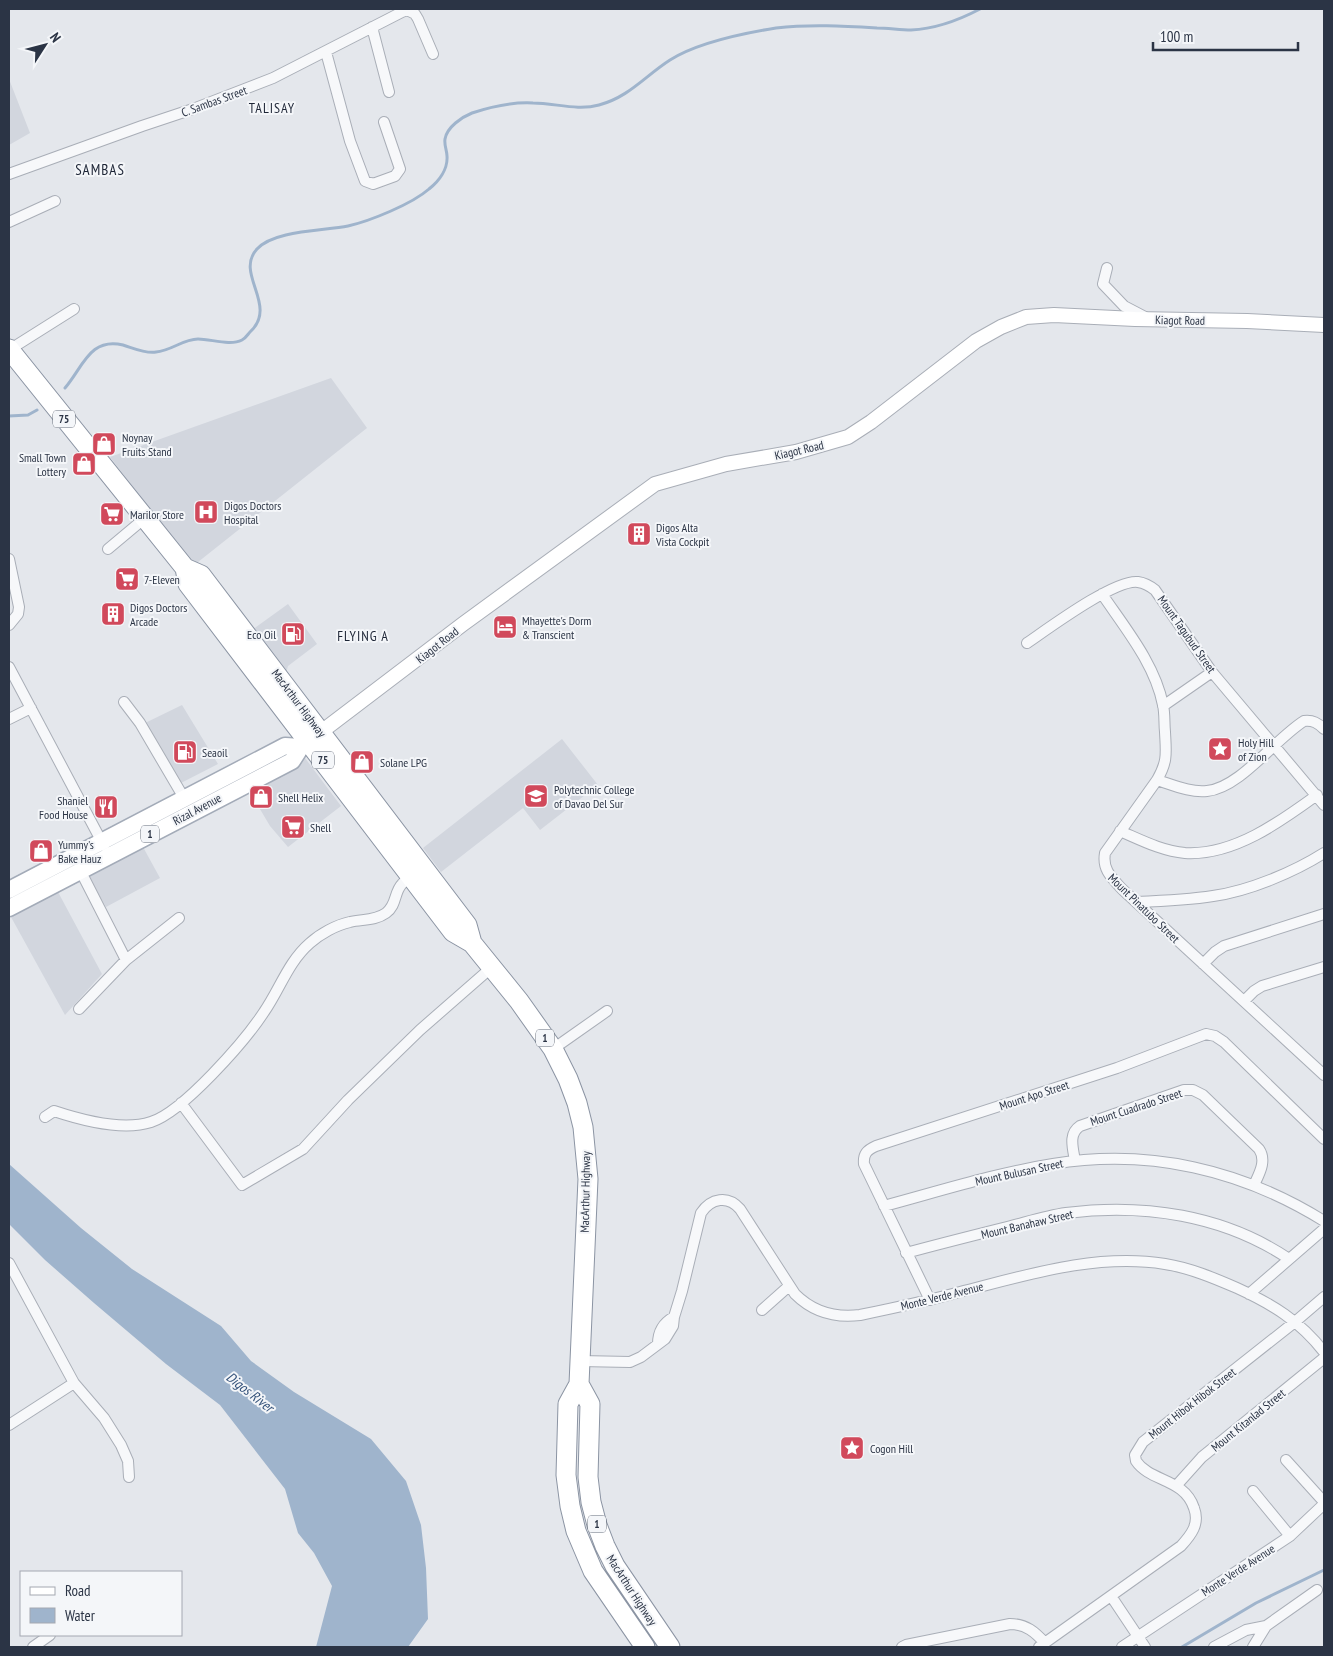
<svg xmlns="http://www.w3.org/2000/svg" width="1333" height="1656" viewBox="0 0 1333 1656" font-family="'PT Sans Narrow',sans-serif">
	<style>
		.built { fill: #d2d6de }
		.water { fill: #9fb4cc }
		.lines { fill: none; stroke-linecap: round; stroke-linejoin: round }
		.stream { stroke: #9fb4cc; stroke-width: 3 }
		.street-casing { stroke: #a9aeb7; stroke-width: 12 }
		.secondary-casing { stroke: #a9aeb7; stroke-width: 16 }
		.primary-casing { stroke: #a3abb8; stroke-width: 19 }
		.highway-casing { stroke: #8b94a3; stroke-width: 21 }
		.street { stroke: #f7f8fa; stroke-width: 10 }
		.secondary { stroke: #fff; stroke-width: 14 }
		.primary { stroke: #fff; stroke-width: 16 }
		.highway { stroke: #fff; stroke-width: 19 }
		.labels { text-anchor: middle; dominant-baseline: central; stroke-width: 4; stroke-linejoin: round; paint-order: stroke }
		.shield { fill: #f4f6f9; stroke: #676e7b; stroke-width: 1 }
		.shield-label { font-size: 11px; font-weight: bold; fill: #2b3445 }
		.street-label { font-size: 12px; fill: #2b3445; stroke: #f4f6f9 }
		.poi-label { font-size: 12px; fill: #2b3445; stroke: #f4f6f9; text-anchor: start }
		.neighbourhood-label { font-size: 14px; letter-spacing: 1px; fill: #1d2536; stroke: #f4f6f9 }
		.water-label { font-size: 14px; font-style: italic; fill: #34527a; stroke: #f4f6f9 }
		.quarter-label { font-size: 15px; letter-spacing: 1px; fill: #1d2536; stroke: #f4f6f9 }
	</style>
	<rect width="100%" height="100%" fill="#e4e7ec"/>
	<path class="built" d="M9,79L30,133L9,145Z
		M331,378L367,428L193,566L110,457Z
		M288,604L317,644L288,666L284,680L249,632Z
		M182,705L218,764L179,784L143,724Z
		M562,739L598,785L540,830L523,808L441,872L423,848Z
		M305,758L341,806L288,847L270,826L248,789Z
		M143,847L160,878L106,907L89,877Z
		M58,892L102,974L65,1015L11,917Z"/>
	<path class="water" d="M9,1164L81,1228L132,1269L221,1326L251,1361L294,1392L371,1439L406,1481L421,1525L426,1568L428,1619L408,1647H316L332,1586L314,1553L298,1533L285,1489L220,1405L166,1364L94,1303L45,1260L9,1224Z"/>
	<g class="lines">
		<path class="stream" d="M65,388C83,367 90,337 123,345C133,348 146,354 156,352C171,351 183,339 198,339C211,339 230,346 242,340C246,338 248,334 250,332C279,305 234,274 257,249C274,230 324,231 348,226C370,221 412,204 429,189C439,181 448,169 447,156C447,151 444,145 445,139C447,127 462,117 472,113C490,107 514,102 533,103C555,103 577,111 599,105C629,97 645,76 670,60C697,43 745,33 776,28C810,24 844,26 877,28C888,28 900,30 911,30C935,29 959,20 980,9
			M9,416L28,415L37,410
			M1182,1647L1256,1603L1324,1570"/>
		<defs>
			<path id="street" d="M372,27L389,92
				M326,52L350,141L365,181L373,184L395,176L400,169L384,122
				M9,174L142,126L193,109L273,78L402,12L407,10L415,14L418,19L433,54
				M9,222L55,201
				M1107,268L1103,284L1124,306L1147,318
				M9,350L74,309
				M108,549L145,518
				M9,559L19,607L18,614L9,625
				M1102,594C1125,628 1155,664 1163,705C1165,714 1164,723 1165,732C1166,753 1168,761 1157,780L1105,853C1102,870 1112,878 1123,890L1324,1075
				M1027,643C1049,628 1115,579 1138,582C1145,583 1150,586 1155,590L1212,672L1324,805
				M9,667L104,846
				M124,702L140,723L184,798
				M1163,706L1212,672
				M9,719L31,708
				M1157,780C1173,785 1191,793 1207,791C1240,788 1275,739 1304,721C1313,720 1318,723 1324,729
				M1120,831C1141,840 1162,851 1185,853C1233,856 1280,822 1317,795
				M80,870L126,960
				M1136,902C1162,901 1188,900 1213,896C1249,891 1294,872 1324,853
				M1203,964L1215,952L1224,946L1324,914
				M1244,1001L1254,991L1262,986L1324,967
				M79,1009L126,960L179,918
				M553,1049L607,1011
				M181,1103L242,1185L303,1149L348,1100L420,1030L492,967
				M45,1117L54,1111C81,1120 123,1131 151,1122C183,1112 245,1041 264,1012C280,989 288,962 310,943C320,934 336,925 350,922C362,919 375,921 386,913C397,905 394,892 402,884C405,880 410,877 414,874
				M1075,1161C1073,1148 1068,1134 1080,1126L1184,1090H1193L1203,1095L1259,1149C1267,1161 1259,1174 1254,1185
				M884,1206C940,1191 996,1173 1053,1164C1149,1148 1242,1170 1324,1221
				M906,1253C939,1244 971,1236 1003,1228C1024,1223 1045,1216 1066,1213C1143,1203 1224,1215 1289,1259
				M9,1263L74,1383L104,1418L121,1445L128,1461L129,1477
				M1249,1294L1324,1229
				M930,1300L864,1164C863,1154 867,1150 876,1146L1117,1068L1206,1034L1215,1036L1224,1042L1324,1139
				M762,1310L789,1286
				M658,1344C658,1332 663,1323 674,1317
				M580,1361L630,1362L641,1357L665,1339L673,1326L674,1317L682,1291L701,1213C711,1198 728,1195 740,1209L795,1294C813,1312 836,1318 860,1315C894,1308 927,1301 960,1292C1027,1275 1096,1253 1165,1264C1190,1268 1214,1278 1237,1288C1272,1304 1300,1321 1324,1352
				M9,1425L74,1383
				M1286,1460L1324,1502
				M1176,1486L1202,1457L1324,1358
				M1253,1491L1290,1536
				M1111,1596L1145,1647
				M33,1647L50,1635
				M902,1647L906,1645L1010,1624C1026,1624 1035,1632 1045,1643
				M1039,1647L1181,1546C1191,1535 1200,1524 1194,1508C1184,1478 1150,1482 1136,1461L1135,1455L1143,1442L1296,1321L1324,1297
				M1122,1647L1290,1536L1324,1504
				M1214,1647L1246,1630L1266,1626
				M1253,1647L1266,1626L1317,1590"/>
			<path id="secondary" d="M321,732L463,624L655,484L726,464L796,452L848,437L871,422L976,341L1001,327L1026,317L1054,315L1135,319L1247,321L1324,325"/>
			<path id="primary" d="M9,890L285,746L301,747
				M9,908L292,761L301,747L317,735"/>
			<path id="highway" d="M9,349L185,568L188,584L453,932L472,943L519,1001L553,1049L568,1079L577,1103L583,1127L588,1179L579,1384L568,1404L566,1475L570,1506L576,1531L593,1571L645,1647
				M185,568L201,575L467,925L472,943
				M579,1384L590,1404L588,1477L591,1502L597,1525L605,1546L615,1566L670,1647"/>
		</defs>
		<use href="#street" class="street-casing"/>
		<use href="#secondary" class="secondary-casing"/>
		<use href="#primary" class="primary-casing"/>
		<use href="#highway" class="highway-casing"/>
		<use href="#street" class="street"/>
		<use href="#secondary" class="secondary"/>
		<use href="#primary" class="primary"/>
		<use href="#highway" class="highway"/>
	</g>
	<defs>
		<symbol id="shop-square" viewBox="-11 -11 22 22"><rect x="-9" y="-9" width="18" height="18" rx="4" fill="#d1495b" stroke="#f4f6f9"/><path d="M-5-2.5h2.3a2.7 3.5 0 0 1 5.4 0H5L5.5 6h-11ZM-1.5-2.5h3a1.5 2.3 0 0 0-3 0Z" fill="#fff"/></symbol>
		<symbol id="hospital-square" viewBox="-11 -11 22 22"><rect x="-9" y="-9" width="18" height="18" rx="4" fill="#d1495b" stroke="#f4f6f9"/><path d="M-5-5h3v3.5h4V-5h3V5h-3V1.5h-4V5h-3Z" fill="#fff"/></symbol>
		<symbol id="supermarket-square" viewBox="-11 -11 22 22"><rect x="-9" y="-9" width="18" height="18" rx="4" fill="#d1495b" stroke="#f4f6f9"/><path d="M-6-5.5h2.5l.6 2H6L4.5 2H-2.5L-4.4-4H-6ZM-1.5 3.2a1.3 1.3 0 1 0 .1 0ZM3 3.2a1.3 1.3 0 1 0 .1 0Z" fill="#fff"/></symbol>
		<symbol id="building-square" viewBox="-11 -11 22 22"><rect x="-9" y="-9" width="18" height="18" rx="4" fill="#d1495b" stroke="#f4f6f9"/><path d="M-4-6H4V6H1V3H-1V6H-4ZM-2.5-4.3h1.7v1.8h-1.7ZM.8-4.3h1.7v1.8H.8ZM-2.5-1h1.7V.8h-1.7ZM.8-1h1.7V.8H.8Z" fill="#fff"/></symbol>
		<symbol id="hotel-square" viewBox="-11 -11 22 22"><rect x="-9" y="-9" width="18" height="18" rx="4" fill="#d1495b" stroke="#f4f6f9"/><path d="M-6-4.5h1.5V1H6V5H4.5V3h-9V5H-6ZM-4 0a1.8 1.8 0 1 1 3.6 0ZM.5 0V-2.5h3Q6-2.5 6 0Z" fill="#fff"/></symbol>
		<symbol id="fuel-square" viewBox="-11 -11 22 22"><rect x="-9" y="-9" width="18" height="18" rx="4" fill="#d1495b" stroke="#f4f6f9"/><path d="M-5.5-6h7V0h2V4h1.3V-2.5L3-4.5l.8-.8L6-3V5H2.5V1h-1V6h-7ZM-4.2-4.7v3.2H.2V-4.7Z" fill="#fff"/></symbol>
		<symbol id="sight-square" viewBox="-11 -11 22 22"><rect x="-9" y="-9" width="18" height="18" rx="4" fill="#d1495b" stroke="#f4f6f9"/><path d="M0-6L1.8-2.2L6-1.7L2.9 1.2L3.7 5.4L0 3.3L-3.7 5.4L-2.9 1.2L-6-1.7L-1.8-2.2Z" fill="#fff"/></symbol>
		<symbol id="school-square" viewBox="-11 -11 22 22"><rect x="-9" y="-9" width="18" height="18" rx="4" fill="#d1495b" stroke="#f4f6f9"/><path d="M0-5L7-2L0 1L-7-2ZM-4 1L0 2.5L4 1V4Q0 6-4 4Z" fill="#fff"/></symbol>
		<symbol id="restaurant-square" viewBox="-11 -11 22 22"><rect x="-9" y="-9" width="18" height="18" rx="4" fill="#d1495b" stroke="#f4f6f9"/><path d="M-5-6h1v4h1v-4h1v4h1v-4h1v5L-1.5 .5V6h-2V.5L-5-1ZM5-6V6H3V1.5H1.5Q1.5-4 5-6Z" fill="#fff"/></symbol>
	</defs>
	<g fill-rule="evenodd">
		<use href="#shop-square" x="90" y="430" width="28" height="28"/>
		<use href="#shop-square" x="70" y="450" width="28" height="28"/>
		<use href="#hospital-square" x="192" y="498" width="28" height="28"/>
		<use href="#supermarket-square" x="98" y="500" width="28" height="28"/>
		<use href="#building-square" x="625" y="520" width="28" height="28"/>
		<use href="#supermarket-square" x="113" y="565" width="28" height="28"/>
		<use href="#building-square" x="99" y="600" width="28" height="28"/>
		<use href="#hotel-square" x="491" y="613" width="28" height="28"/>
		<use href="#fuel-square" x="279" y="620" width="28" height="28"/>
		<use href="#sight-square" x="1206" y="735" width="28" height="28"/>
		<use href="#fuel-square" x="171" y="738" width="28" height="28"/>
		<use href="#shop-square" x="348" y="748" width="28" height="28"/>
		<use href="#school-square" x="522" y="782" width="28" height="28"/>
		<use href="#shop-square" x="247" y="783" width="28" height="28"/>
		<use href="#restaurant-square" x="92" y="793" width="28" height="28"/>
		<use href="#supermarket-square" x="279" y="813" width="28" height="28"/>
		<use href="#shop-square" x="27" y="837" width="28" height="28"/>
		<use href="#sight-square" x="838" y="1434" width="28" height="28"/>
	</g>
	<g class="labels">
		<g class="shield">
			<rect x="53" y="410.5" width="22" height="17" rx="4"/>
			<rect x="312" y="751.5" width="22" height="17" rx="4"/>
			<rect x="141" y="825.5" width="18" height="17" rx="4"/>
			<rect x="536" y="1029.5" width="18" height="17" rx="4"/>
			<rect x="588" y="1515.5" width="18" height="17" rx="4"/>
		</g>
		<g class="shield-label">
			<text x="64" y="419">75</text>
			<text x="323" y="760">75</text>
			<text x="150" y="834">1</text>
			<text x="545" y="1038">1</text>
			<text x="597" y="1524">1</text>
		</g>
		<g class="street-label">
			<text transform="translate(214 101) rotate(-20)">C. Sambas Street</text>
			<text transform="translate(1180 320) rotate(1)">Kiagot Road</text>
			<text transform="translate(799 450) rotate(-13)">Kiagot Road</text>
			<text transform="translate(1187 634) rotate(55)">Mount Tagubud Street</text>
			<text transform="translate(437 645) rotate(-38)">Kiagot Road</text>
			<text transform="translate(299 703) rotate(53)">MacArthur Highway</text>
			<text transform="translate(197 809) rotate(-28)">Rizal Avenue</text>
			<text transform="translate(1144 908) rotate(44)">Mount Pinatubo Street</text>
			<text transform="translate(1034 1095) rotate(-18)">Mount Apo Street</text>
			<text transform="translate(1136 1107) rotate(-18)">Mount Cuadrado Street</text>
			<text transform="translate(1019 1172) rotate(-12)">Mount Bulusan Street</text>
			<text transform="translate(585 1192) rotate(-89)">MacArthur Highway</text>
			<text transform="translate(1027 1224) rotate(-13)">Mount Banahaw Street</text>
			<text transform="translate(942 1296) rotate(-14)">Monte Verde Avenue</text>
			<text transform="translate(1192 1403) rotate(-38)">Mount Hibok Hibok Street</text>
			<text transform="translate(1248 1420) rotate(-39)">Mount Kitanlad Street</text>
			<text transform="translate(1238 1570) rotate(-33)">Monte Verde Avenue</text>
			<text transform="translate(632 1590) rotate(57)">MacArthur Highway</text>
		</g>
		<g class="poi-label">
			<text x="122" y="437">Noynay<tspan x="122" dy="14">Fruits Stand</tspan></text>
			<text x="66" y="457" text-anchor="end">Small Town<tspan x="66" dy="14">Lottery</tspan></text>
			<text x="224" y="505">Digos Doctors<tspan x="224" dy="14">Hospital</tspan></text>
			<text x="130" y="514">Marilor Store</text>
			<text x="656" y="527">Digos Alta<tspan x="656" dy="14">Vista Cockpit</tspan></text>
			<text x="144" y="579">7-Eleven</text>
			<text x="130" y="607">Digos Doctors<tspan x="130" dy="14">Arcade</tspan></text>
			<text x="522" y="620">Mhayette's Dorm<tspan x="522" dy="14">&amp; Transcient</tspan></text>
			<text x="276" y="634" text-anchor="end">Eco Oil</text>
			<text x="1238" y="742">Holy Hill<tspan x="1238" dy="14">of Zion</tspan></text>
			<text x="202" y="752">Seaoil</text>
			<text x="380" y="762">Solane LPG</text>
			<text x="554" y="789">Polytechnic College<tspan x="554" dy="14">of Davao Del Sur</tspan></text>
			<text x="278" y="797">Shell Helix</text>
			<text x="88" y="800" text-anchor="end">Shaniel<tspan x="88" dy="14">Food House</tspan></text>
			<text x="310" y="827">Shell</text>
			<text x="58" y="844">Yummy's<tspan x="58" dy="14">Bake Hauz</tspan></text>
			<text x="870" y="1448">Cogon Hill</text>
		</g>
		<g class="neighbourhood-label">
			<text x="272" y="108">TALISAY</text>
			<text x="363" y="636">FLYING A</text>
		</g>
		<g class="water-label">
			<text transform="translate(250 1392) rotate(38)">Digos River</text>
		</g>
		<g class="quarter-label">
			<text x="100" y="169">SAMBAS</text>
		</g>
	</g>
	<rect width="1333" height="1656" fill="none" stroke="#2b3445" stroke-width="20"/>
	<rect x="20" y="1571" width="162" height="65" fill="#f4f6f9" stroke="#a4a8b1"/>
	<rect x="30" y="1587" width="25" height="8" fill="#ffffff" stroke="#a4a8b1"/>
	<text x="65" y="1596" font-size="15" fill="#2b3445">Road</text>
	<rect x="30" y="1608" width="25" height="15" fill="#9fb4cc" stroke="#a4a8b1"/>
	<text x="65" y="1621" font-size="15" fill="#2b3445">Water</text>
	<g transform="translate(45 45) rotate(54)" stroke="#f4f6f9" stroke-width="4" paint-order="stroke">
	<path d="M0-4L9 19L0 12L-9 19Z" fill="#2b3445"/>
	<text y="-8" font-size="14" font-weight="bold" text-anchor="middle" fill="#2b3445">N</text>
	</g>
	<path d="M1153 42v8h145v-8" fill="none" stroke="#2b3445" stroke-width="2.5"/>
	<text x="1160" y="42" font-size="15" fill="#2b3445" stroke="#f4f6f9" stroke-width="4" paint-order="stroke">100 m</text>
</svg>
